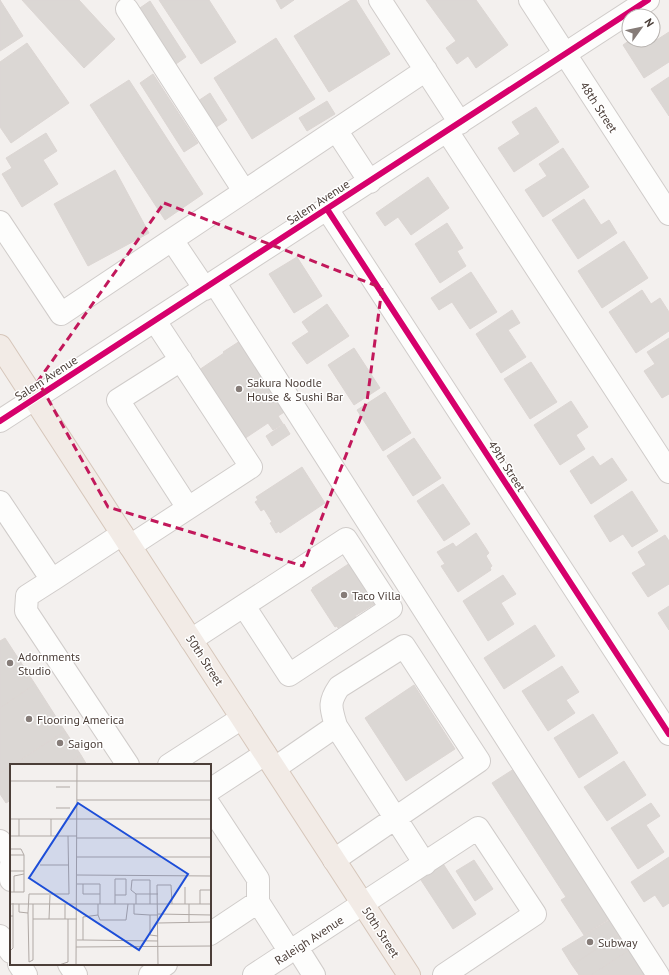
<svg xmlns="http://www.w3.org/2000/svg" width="669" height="975" viewBox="0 0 669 975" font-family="'PT Sans',sans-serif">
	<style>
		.building { fill: #dbd7d4; stroke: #dcd6d3 }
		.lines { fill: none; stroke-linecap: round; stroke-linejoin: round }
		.minor-casing { stroke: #d0ccca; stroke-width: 24 }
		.major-casing { stroke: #d6c6ba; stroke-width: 24 }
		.minor { stroke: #fdfdfc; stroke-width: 22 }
		.major { stroke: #f2ebe6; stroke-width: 22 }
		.cycleway-casing { stroke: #fff; stroke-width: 8 }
		.cycleway { stroke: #d6006c; stroke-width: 6 }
		.marked { fill: none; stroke: #c2185b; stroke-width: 3; stroke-dasharray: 8 5; stroke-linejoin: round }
		.poi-dot { fill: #867c78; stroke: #fff; stroke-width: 1.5 }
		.labels { text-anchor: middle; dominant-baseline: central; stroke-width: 3; stroke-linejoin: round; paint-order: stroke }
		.street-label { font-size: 12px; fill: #4b3e38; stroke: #fff }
		.poi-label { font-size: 12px; fill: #4b3e38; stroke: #fff; text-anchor: start }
		.inset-road { fill: none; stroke: #b0a9a5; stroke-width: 1 }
		.view { fill: #1d4ed8; fill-opacity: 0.15; stroke: #1d4ed8; stroke-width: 2 }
		.inset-edge { fill: none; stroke: #4b3e38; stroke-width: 2 }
	</style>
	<rect width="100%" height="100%" fill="#f3f0ee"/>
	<path class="building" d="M0,0L23,36L0,51Z
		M22,0H79L115,39L84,68Z
		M159,0H209L236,42L201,64Z
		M276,0H294L281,9Z
		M351,0H356L390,54L329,92L294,36Z
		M426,0H476L508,45L476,68L468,56L457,64L446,48L456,41Z
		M150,1L186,57L173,66L137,10Z
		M669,32V62L644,78L623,45L630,40H653V37L655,41Z
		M276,38L315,99L252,139L214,78Z
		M27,43L69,103L11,143L0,127V62Z
		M153,74L198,143L184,152L140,83Z
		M669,77V116L651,89Z
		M129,80L203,194L165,220L90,105Z
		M210,93L227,120L215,128L198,101Z
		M327,101L335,114L307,131L299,118Z
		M536,107L559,142L514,172L498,148L520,134L512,122Z
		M46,133L57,151L43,160L58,184L22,207L2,174L12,168L6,158Z
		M563,148L589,187L543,217L525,190L547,176L539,164Z
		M115,170L149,233L88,266L54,204Z
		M428,177L449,208L411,235L398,217L385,226L376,213Z
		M584,199L601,225L609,220L617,233L578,259L552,220Z
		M447,223L463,248L457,251L466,266L440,283L415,244Z
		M624,241L648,278L602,308L578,271Z
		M297,257L322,296L294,313L269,274Z
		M471,272L497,312L470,329L452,302L439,310L431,298Z
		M642,290L651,304L660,298L669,312V331L636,353L609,312Z
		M327,304L349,336L307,364L292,343L309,332L302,322Z
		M512,310L520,323L508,330L526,357L501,373L476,334Z
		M669,338V394L662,398L644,371L655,364L647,352Z
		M240,341L286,411L278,416L283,424L273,430L268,423L244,439L199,370L224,353L223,352Z
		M354,348L380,388L354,405L328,365Z
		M531,362L557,402L530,419L504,379Z
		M385,392L411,433L383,451L357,410Z
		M571,401L588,427L576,435L585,449L560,465L534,425Z
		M284,424L290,434L272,446L266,436Z
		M414,438L441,478L413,496L387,456Z
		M593,456L600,466L612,458L627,480L591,504L570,471Z
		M302,467L325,503L280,533L279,531L276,533L270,523L272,522L264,509L261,511L255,502L258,500L256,497Z
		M443,484L470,524L444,541L417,501Z
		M632,491L658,531L632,547L623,534L610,542L594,516Z
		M476,533L489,553L486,556L492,566L490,568L491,570L458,592L441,566L445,564L437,552L453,543L456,547Z
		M665,535L669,541V584L648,597L632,573L646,565L638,552Z
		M350,563L376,603L355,616L360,624L347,632L342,625L338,628L337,626L335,627L311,590L313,589L312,588Z
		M503,575L516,594L501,603L514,624L488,641L463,601Z
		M669,606V630L658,613Z
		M535,625L555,656L504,689L484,658Z
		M5,638L35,684L0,708V641Z
		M562,666L579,692L566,700L575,713L548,731L522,691Z
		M35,684L65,731L0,773V708Z
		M414,685L455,749L406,781L365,718Z
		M593,714L618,753L579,778L554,738Z
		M65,731L81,755L65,765H13Z
		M81,755L87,765H65Z
		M624,761L646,795L607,821L584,787Z
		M11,766V800L6,803L0,794V773Z
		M517,767L614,916L584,935L561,900L566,897L492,783Z
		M651,803L660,816L646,825L664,852L638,869L611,828Z
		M669,857V903L663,907L655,895L644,902L631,882Z
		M474,860L493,889L475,901L456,871Z
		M442,862L476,914L453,929L419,877Z
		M611,919L620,934L572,965L562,949Z
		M620,934L631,949L591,975H579L572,965Z
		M631,949L650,975H591Z"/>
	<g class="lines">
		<defs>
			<path id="minor" d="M380,0L460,123
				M530,0L669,214
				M127,9L244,191
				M336,130L370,182
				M447,131L669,472
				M327,209L669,734
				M0,222L61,314L426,70
				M172,240L205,289
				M214,282L658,975
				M181,360L118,400L188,508
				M0,421L648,0
				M0,502L52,580L122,534
				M130,546L251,467L155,321
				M52,580L27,596L26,611L128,765
				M191,640L346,539L391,608L289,675L244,606
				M169,765L242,718
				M275,768L336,726L425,864
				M210,790L265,754
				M210,806L258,879V902
				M0,841L11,858
				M334,860L479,761L404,646L339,687C328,703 331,708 336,726
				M11,865V880
				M210,934L258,902L290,952
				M0,936L11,952
				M297,948L314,975
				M19,964L26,975
				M69,964L76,975
				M150,975L166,964
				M254,975L478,828L535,914L444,975"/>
			<path id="major" d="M0,346L409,975"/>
		</defs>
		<use href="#minor" class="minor-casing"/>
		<use href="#major" class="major-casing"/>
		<use href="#minor" class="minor"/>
		<use href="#major" class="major"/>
		<defs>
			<path id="cycleway" d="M327,209L669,734
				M0,421L648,0"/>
		</defs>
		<use href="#cycleway" class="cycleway-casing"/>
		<use href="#cycleway" class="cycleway"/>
	</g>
	<path class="marked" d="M164,203L382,288L367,401L303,566L108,507L38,381Z"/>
	<g class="poi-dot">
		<circle cx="239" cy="389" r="4"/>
		<circle cx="344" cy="595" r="4"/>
		<circle cx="10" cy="663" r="4"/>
		<circle cx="29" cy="719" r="4"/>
		<circle cx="60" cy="743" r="4"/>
		<circle cx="590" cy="942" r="4"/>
	</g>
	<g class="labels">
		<g class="street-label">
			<text transform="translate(599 107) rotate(57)">48th Street</text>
			<text transform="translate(318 202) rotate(-33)">Salem Avenue</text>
			<text transform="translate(46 378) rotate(-33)">Salem Avenue</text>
			<text transform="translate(507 466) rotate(57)">49th Street</text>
			<text transform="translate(205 660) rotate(57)">50th Street</text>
			<text transform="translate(381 932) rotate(57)">50th Street</text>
			<text transform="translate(309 940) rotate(-33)">Raleigh Avenue</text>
		</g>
		<g class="poi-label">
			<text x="247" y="382">Sakura Noodle<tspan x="247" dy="14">House &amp; Sushi Bar</tspan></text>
			<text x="352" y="595">Taco Villa</text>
			<text x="18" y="656">Adornments<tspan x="18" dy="14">Studio</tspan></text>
			<text x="37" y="719">Flooring America</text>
			<text x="68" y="743">Saigon</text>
			<text x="598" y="942">Subway</text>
		</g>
	</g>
	<g transform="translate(10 764)">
		<rect width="201" height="201" fill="#f3f0ee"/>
		<path class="inset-road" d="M0,17H201M46,23H60M67,36H201M46,44H60M0,55H201M9,55V72M41,55V72M0,72H67M67,74H201M0,85H11L14,91H0M67,93H201M30,101H59M0,107V140M0,107H14V91M67,111L201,112M67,120H90V140M73,120V130H90M175,123V140M0,128H14V107M4,128V112L14,110M126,130L121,126L122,116H140V140M105,131H116V115H105V140M0,140H201M9,140V148L18,149L19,130H59L58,72M55,140V155M124,140V150L140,151M126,140V130H148M179,140V158M190,140V126H201V164M18,149L19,198M148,150L201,151M88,151L90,156H116L118,140M0,152H3V139M23,155H58M39,155L40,131M148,159L201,158M148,172L140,171V151H148M67,176H73V153L88,151V140M73,176L148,177M66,183L201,182M0,187L3,184V152M19,198L23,196V140M49,201L58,198V155H67M66,201L67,0M148,201L147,121H161L162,140"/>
		<path class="view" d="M68,39L178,110L129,186L19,114Z"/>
		<rect width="201" height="201" class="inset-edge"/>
	</g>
	<g transform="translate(641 28) rotate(57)"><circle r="19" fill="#ffffff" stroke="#b7b2af"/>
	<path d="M0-3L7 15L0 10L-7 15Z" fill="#867c78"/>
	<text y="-6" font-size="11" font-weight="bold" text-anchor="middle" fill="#4b3e38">N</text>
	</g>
</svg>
